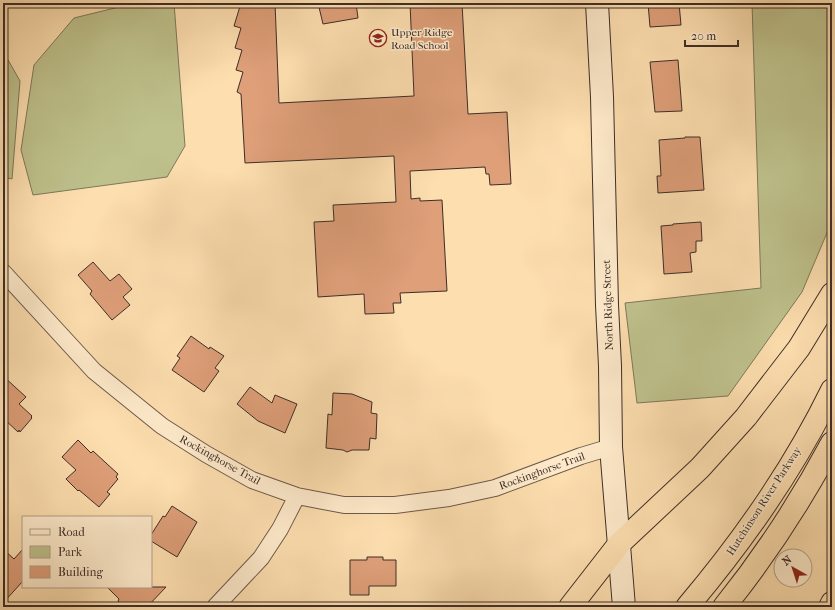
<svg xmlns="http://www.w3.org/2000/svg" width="835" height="610" viewBox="0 0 835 610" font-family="'IM FELL French Canon',serif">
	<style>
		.green { fill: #bec18c; stroke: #7e785a }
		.building { fill: #de9f79; stroke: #3d2e29 }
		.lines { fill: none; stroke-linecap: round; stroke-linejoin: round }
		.street-casing { stroke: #6d5a4a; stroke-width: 18 }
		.secondary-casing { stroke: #3d2e29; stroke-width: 24 }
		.highway-casing { stroke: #3d2e29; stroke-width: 24 }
		.street { stroke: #feeacb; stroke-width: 16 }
		.secondary { stroke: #feeacb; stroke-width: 22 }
		.highway { stroke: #fddeaf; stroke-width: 22 }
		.labels { text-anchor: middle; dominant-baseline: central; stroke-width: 3; stroke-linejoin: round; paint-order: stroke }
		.poi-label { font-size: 11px; fill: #3d2e29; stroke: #feeacb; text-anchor: start }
		.street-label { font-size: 11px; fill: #3d2e29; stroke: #feeacb }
	</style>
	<rect width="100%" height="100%" fill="#fddeaf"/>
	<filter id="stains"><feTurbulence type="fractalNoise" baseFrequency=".005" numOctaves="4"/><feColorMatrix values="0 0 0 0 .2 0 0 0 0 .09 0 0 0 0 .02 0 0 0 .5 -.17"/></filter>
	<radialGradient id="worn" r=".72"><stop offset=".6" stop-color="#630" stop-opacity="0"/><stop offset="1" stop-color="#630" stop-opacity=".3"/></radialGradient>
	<path class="green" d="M135,3H174L185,146L167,177L33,195L21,150L34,65L74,18Z
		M752,3H832V221L802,292L728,396L637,403L625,303L761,288Z
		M3,51L20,81L12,179L3,177Z"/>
	<path class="building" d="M241,3H275L279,103L414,96L410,3H462L468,114L507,112L511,184L490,185L489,174H486L485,167L410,171L411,199L420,198V201L442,200L447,291L400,293L401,303H393L394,313L365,314L364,294L318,297L314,222L334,221L333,205L396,202L394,156L245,163L241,94L237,92L243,72L236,70L242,50L235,48L241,28L234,26Z
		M318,3H356L358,18L323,24Z
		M648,3H679L681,25L650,27Z
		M678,60L682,111L655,112L650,62Z
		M685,137H700L704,190L658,193L657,176H661L659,140L685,138Z
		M701,222L702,241H696V252L690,253L692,272L664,274L661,226L673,225V224Z
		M93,262L110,281L119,274L132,289L123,297L130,305L112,320L90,294L92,291L78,275Z
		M191,336L209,349L210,347L224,356L215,368L219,371L204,392L172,370L180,358L177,356Z
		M3,376L26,397L19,404L32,416L31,417L32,418L20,432L19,430L18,432L3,418Z
		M250,387L272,403L275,395L297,404L285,433L258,421L237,404Z
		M333,393L352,394L372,402L371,413L377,414L376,439L370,438L369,450H352L347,452L343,450L326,448L328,414L332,415Z
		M78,440L91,453L93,451L118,474L116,477L118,479L107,492L110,494L99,507L79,490L78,491L66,479L76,470L62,457Z
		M172,506L197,522L177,557L151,541V535L163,516L165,517Z
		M3,549L14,559L23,549V581L3,603Z
		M367,557H383V560H396V586H369V595H350V560H367Z
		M107,587H166L147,607H125L118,601L119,599Z"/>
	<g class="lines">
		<defs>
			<path id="street" d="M3,272L94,371L162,426L206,454L252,480L297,496L344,505H395L449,498L495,488L581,456L611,447
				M215,607L261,558L280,529L297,496"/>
			<path id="secondary" d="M597,3L602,97L607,305L610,366L611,447L624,607"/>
			<path id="highway" d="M570,607L619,544L700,468L746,417L799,348L832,294
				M687,607C742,542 795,466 832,390
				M724,607C765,556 801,501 832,443
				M830,607L832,603"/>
		</defs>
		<use href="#street" class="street-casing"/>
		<use href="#secondary" class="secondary-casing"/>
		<use href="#highway" class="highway-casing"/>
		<use href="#street" class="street"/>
		<use href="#secondary" class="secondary"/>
		<use href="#highway" class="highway"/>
	</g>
	<defs>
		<symbol id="school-ring" viewBox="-11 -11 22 22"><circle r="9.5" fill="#feeacb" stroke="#8f2418" stroke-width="1.5"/><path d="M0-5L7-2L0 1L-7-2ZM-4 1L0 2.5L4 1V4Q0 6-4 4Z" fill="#8f2418"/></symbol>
	</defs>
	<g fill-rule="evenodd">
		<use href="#school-ring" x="368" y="28" width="20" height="20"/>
	</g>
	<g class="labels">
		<g class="poi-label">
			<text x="391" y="32">Upper Ridge<tspan x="391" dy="13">Road School</tspan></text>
		</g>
		<g class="street-label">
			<text transform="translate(608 305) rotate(-92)">North Ridge Street</text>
			<text transform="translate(220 460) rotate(29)">Rockinghorse Trail</text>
			<text transform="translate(542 471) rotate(-20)">Rockinghorse Trail</text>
			<text transform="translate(764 501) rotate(-57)">Hutchinson River Parkway</text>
		</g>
	</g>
	<rect width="835" height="610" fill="none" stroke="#fddeaf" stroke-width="16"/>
	<rect x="4" y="4" width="827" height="602" fill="none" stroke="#3d2e29" stroke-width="2"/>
	<rect x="8" y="8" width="819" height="594" fill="none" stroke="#3d2e29"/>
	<rect x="22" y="516" width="130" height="72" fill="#feeacb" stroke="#b19f8a"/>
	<rect x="30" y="529" width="20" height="6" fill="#feeacb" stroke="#b19f8a"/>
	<text x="58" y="536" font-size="12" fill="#3d2e29">Road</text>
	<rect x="30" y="546" width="20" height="12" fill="#bec18c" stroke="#b19f8a"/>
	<text x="58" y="556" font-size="12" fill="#3d2e29">Park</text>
	<rect x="30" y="566" width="20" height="12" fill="#de9f79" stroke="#b19f8a"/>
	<text x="58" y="576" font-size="12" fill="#3d2e29">Building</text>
	<g transform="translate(793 568) rotate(321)"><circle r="19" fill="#feeacb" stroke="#b19f8a"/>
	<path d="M0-3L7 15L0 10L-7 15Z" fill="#8f2418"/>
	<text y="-6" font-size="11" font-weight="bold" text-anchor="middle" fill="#3d2e29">N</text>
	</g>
	<path d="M685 40v6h53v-6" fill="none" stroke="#3d2e29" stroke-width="2"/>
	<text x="691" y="40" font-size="12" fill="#3d2e29" stroke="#feeacb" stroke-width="3" paint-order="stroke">20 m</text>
	<rect width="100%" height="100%" filter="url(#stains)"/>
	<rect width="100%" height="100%" fill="url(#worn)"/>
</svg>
